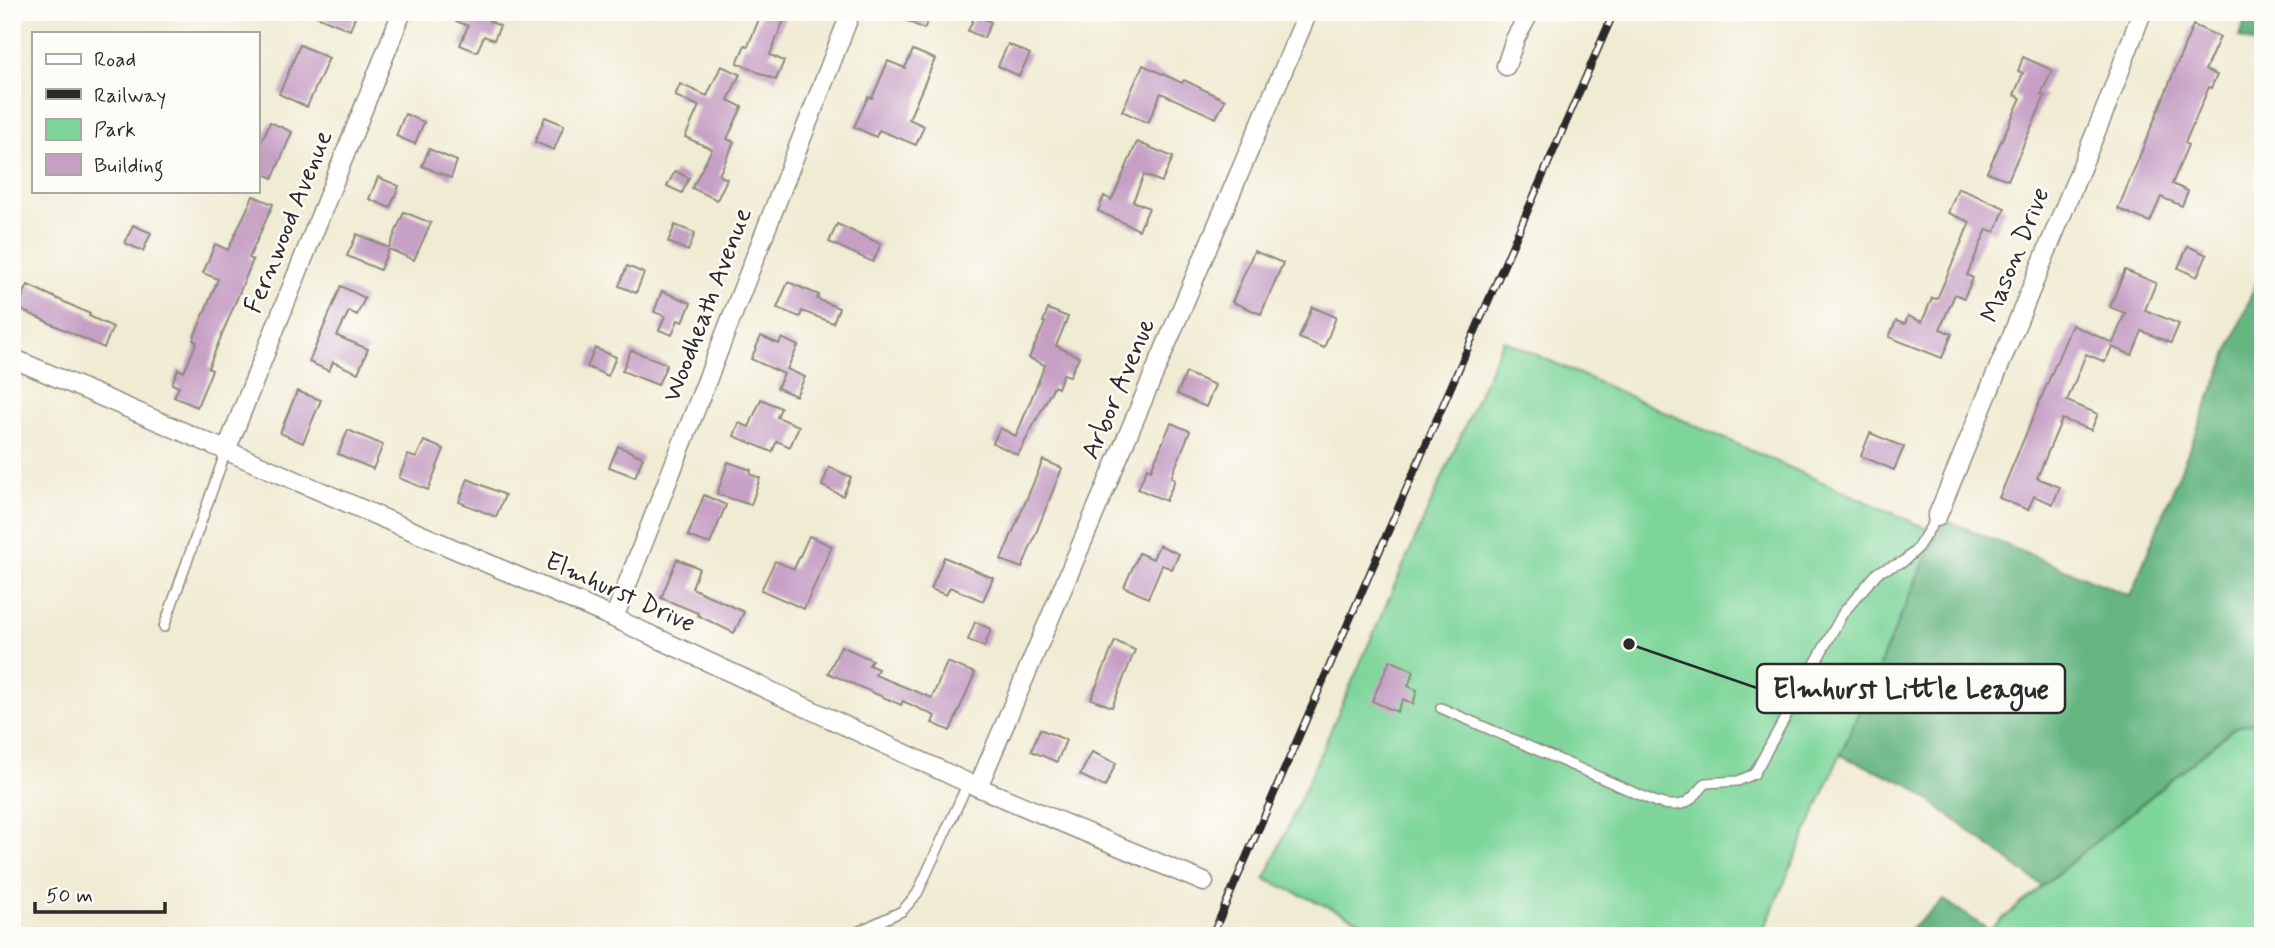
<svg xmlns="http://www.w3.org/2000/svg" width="2275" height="948" viewBox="0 0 2275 948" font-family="Mynerve,sans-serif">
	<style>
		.green { fill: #7dd59a; stroke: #548062; stroke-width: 2 }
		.forest { fill: #66b682; stroke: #487056; stroke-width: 2 }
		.building { fill: #c69fc5 }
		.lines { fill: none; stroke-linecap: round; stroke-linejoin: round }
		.lane-casing { stroke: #8e8b7f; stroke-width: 12 }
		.street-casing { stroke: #8e8b7f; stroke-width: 21 }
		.lane { stroke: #fff; stroke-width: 9 }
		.street { stroke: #fff; stroke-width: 18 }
		.rail-casing { stroke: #2b2b2b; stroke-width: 8 }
		.rail { stroke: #fdfcf7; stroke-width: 5; stroke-dasharray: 16; stroke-linecap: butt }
		.labels { text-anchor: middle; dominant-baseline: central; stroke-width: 5; stroke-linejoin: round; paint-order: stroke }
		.street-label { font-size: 26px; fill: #2b2b2b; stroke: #fdfcf7 }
		.leader { fill: none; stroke: #2b2b2b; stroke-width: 2.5 }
		.callout-dot { fill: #2b2b2b; stroke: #fdfcf7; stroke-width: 2.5 }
		.callout { fill: #fdfcf7; stroke: #2b2b2b; stroke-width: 2.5 }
		.callout-label { font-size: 28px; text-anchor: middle; font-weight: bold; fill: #2b2b2b }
	</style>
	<rect width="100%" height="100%" fill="#fdfcf7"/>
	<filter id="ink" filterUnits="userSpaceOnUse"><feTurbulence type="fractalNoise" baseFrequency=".0143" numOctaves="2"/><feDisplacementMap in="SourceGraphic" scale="14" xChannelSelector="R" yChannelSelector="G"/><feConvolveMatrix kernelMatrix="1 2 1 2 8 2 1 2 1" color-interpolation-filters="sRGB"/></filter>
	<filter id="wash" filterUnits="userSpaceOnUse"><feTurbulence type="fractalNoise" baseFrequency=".00686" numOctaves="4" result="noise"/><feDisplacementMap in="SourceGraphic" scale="28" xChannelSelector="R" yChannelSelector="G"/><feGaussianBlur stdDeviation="1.57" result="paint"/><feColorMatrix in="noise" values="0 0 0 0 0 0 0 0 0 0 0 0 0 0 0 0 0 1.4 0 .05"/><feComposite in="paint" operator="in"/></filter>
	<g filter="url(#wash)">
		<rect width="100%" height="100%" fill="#f0ebd3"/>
		<path class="green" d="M1503,340L1937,533L1761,936H1394L1265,879Z
			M2263,721V936H1982L2235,727Z"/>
		<path class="forest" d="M2249,12H2263V47L2239,37Z
			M2263,266V721L2235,727L2042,886L1908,784L1840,755L1937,533L1948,521L2130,596Z
			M1944,900L1989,930L1982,936H1903Z"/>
		<g id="blocks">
			<path class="building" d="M307,12H357L350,30Z
				M435,12H493L489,21L500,26L494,40L484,36L477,52L460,45L468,26Z
				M762,12H787L770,55L784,61L776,80L737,63L745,45L748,46Z
				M890,12H932L924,29Z
				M975,15L991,22L984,38L968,31Z
				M2193,25L2220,37L2205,70L2217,75L2211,88L2209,87L2185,143L2188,145L2172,184L2188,191L2182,206L2161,197L2150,222L2118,209Z
				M1008,44L1030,54L1019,76L998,66Z
				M300,45L329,58L307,107L279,94Z
				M913,50L935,59L909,119L924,126L916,145L879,130L876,137L854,127L868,97L872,98L888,61L905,68Z
				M2023,57L2052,70L2041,95L2045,96L2008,180L1987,172L2021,98L2014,95L2023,73L2018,71Z
				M1143,65L1182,83L1184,80L1225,100L1216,118L1161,93L1148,123L1122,111Z
				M721,66L740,74L728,100L742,107L727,139L734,142L719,175L727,179L717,200L692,188L712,149L685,137L699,106L675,96L680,84L707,96Z
				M405,114L424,122L415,144L396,136Z
				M545,117L564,125L554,150L535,142Z
				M270,122L292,132L273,178L257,171V152Z
				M1137,142L1173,157L1162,182L1144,175L1133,201L1149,208L1139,230L1098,211L1104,196L1111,200L1115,193Z
				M429,149L457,161L451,178L422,166Z
				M675,171L689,178L682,193L667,186Z
				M378,177L399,186L390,208L369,199Z
				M1958,188L2005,208L1995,232L1987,229L1967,275L1973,278L1964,298L1955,294L1940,329L1952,334L1942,358L1889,337L1896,321L1905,324L1908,316L1922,322L1932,298L1937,299L1970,222L1948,213Z
				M253,196L273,204L249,258L253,260L208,368L212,370L197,407L174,397L179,387L172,384L178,369L184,372L197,342L193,340L218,279L203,273L215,244L228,250Z
				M404,212L431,223L414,260L389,249L380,270L347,256L357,234L389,248Z
				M837,224L881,244L873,262L829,242Z
				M133,225L151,233L143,251L125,243Z
				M675,225L695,233L688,251L668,242Z
				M2188,246L2207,255L2197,277L2178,268Z
				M1254,251L1283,263L1261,314L1232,302Z
				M627,266L644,273L636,293L619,286Z
				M2125,270L2156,283L2145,310L2179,324L2171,343L2142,331L2132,355L2112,347L2105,362L2086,354L2067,401L2098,414L2091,430L2062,419L2037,478L2060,487L2053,504L2034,496L2028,510L1999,498L2072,325L2113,343L2125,313L2110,307Z
				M788,282L819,295L817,299L839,308L833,323L802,311L800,317L777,308Z
				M28,285L90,314L89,316L113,327L104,348L17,308Z
				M341,286L365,298L357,315L349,311L337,336L368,349L358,373L333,362L329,371L309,362Z
				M662,291L691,303L683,322L678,320L672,335L659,330L665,316L654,312Z
				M1312,307L1336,317L1324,348L1299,338Z
				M1048,309L1068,317L1056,346L1079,357L1070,376L1063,374L1058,388L1054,386L1018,455L993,443L1000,428L1016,436L1045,365L1029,358L1045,323L1043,322Z
				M761,336L779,344L782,338L798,346L787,369L805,377L796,396L777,388L784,374L751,359Z
				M595,348L616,357L608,376L587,367Z
				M631,350L667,364L658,385L622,371Z
				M1186,373L1215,385L1206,407L1177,394Z
				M297,391L321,400L303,443L280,433Z
				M761,399L781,408L777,417L799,426L790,447L777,441L772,452L734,436L739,423L749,427Z
				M1171,423L1190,431L1171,478L1175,480L1166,501L1138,489L1147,468L1151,470Z
				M348,430L383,445L373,469L338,454Z
				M1870,433L1904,447L1894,470L1861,456Z
				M424,441L444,449L428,490L399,478L408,455L416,458Z
				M618,446L643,457L635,477L609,467Z
				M1043,460L1062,468L1022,568L1001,560Z
				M728,462L751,470L750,474L760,478L751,505L717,494Z
				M829,467L851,477L843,496L822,486Z
				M468,479L505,495L496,517L459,502Z
				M704,495L726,505L710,544L688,536Z
				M809,536L832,546L804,609L761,590L775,561L794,569Z
				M1159,545L1179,554L1172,569L1162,565L1148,598L1124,587L1139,553L1153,559Z
				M944,557L993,578L983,601L950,587L946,595L931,589Z
				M677,559L699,568L692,588L744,612L734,633L697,615L698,613L661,598Z
				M975,622L991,629L984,647L968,640Z
				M1115,641L1135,650L1112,707L1091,699Z
				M841,646L872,660L869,665L878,669L875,675L932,698L947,662L975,673L950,731L932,723L935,716L903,701L901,705L828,673Z
				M1390,660L1414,671L1408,686L1417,690L1413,704L1403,699L1397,712L1372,701Z
				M1040,729L1066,740L1057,762L1031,751Z
				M1092,752L1116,763L1105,787L1080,775Z"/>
		</g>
	</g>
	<g filter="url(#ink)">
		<use href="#blocks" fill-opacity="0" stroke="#8e8b7f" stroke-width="2"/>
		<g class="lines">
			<defs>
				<path id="lane" d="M164,627L226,451
					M1441,708L1656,802C1683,810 1689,803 1706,783L1738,781L1754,774L1843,613L1878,572L1903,562L1916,550L1937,517
					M849,936L902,911L917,894L968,783"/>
				<path id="street" d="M1506,66L1515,39L1530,12
					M12,358L614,618L968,783L1204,882
					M226,451L402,12
					M1937,517L2107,105L2142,12
					M614,618L851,12
					M978,787L1308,12"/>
			</defs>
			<use href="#lane" class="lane-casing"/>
			<use href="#street" class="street-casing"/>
			<use href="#lane" class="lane"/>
			<use href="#street" class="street"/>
			<defs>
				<path id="rail" d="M1212,936L1614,12"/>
			</defs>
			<use href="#rail" class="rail-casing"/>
			<use href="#rail" class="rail"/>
		</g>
	</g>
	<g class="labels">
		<g class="street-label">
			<text transform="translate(289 222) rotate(-68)">Fernwood Avenue</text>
			<text transform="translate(2016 255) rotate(-68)">Mason Drive</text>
			<text transform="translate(708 305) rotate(-69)">Woodheath Avenue</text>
			<text transform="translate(1119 389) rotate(-67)">Arbor Avenue</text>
			<text transform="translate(620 593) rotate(24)">Elmhurst Drive</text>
		</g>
	</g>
	<path class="leader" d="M1629 644L1757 688"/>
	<circle class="callout-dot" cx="1629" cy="644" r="7"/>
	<rect class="callout" x="1757" y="664" width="308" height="49" rx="7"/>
	<g class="callout-label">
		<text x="1911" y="698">Elmhurst Little League</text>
	</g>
	<rect width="2275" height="948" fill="none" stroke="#fdfcf7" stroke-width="42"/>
	<rect x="32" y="32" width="228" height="161" fill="#fdfcf7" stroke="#a9a8a5" stroke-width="2"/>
	<rect x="46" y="54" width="35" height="10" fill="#ffffff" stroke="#a9a8a5" stroke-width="2"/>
	<text x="94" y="66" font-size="21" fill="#2b2b2b">Road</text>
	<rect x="46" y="89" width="35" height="10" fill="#2b2b2b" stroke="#a9a8a5" stroke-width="2"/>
	<text x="94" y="102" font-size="21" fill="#2b2b2b">Railway</text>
	<rect x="46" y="119" width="35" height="21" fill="#7dd59a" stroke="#a9a8a5" stroke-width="2"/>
	<text x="94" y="136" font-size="21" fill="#2b2b2b">Park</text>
	<rect x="46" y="154" width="35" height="21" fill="#c69fc5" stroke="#a9a8a5" stroke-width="2"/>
	<text x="94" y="172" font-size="21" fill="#2b2b2b">Building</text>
	<path d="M35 902v10h130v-10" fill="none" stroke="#2b2b2b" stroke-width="3.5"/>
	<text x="46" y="902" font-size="21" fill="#2b2b2b" stroke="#fdfcf7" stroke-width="5" paint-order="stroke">50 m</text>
</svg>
